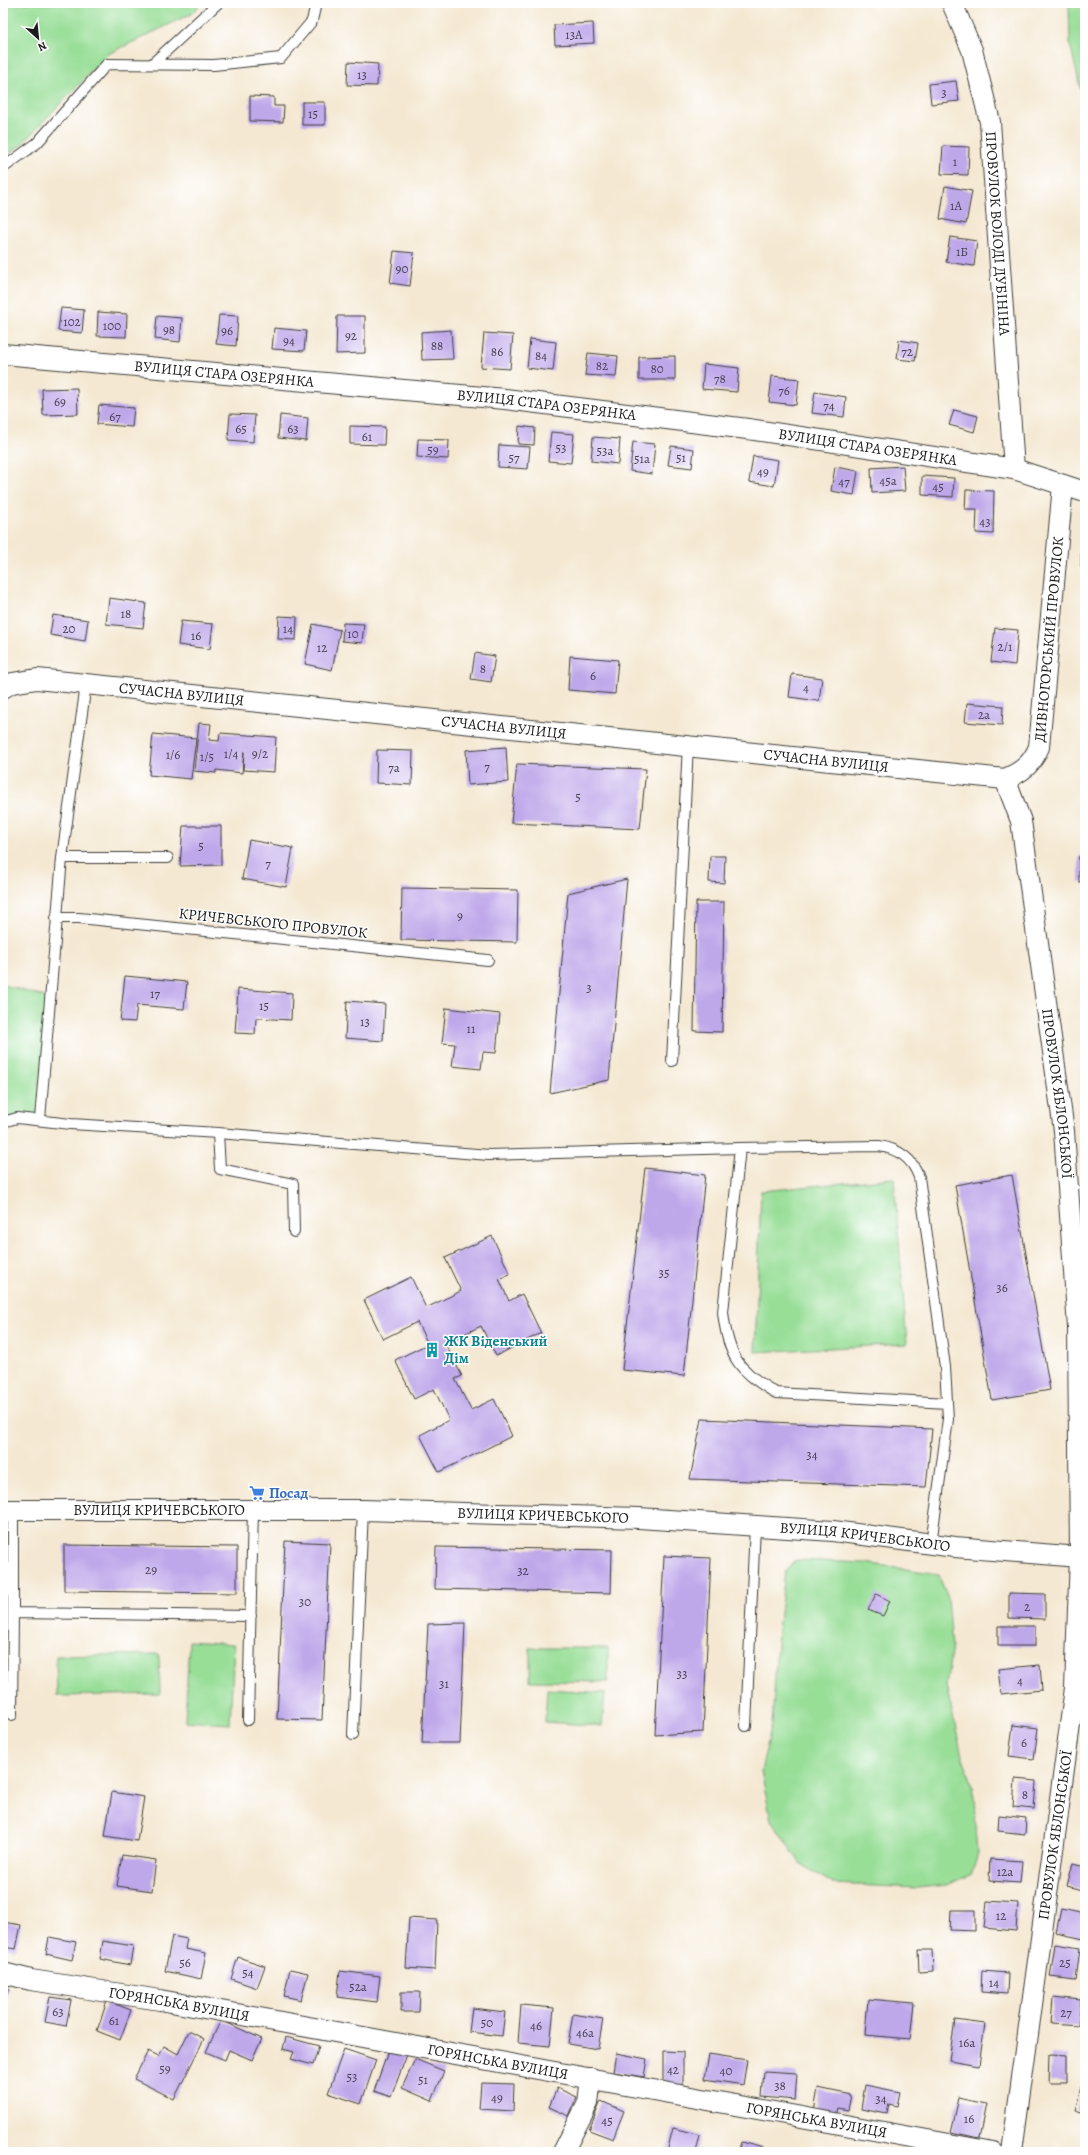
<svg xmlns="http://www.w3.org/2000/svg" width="1088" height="2155" viewBox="0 0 1088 2155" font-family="Alegreya,serif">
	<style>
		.green { fill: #98de97; stroke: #5a7d5a }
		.building { fill: #bfa8ea }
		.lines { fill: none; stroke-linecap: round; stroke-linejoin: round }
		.service-casing { stroke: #3c3b37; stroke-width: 12 }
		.minor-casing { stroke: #3c3b37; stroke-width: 22 }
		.service { stroke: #fff; stroke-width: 10 }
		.minor { stroke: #fff; stroke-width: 20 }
		.labels { text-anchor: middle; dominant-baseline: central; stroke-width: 3; stroke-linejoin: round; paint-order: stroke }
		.number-label { font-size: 13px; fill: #453f50 }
		.street-label { font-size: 15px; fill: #1c1c1c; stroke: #fff }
		.culture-label { font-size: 15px; font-weight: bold; fill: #0d838f; stroke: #fff; text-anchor: start }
		.shop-label { font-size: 15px; font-weight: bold; fill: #366cbe; stroke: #fff; text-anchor: start }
	</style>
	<rect width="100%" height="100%" fill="#fff"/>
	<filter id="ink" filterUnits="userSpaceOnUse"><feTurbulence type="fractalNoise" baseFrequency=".025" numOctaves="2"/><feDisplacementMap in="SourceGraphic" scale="8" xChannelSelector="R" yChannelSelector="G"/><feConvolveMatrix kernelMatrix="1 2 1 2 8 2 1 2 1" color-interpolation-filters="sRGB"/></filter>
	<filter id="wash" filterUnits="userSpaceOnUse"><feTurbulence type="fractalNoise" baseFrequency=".012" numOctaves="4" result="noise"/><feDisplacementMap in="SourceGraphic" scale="16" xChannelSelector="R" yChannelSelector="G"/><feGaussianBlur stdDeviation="0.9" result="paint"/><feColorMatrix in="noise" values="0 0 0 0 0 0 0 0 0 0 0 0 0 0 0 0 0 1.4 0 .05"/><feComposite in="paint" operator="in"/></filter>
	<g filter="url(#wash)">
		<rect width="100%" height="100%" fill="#f4e8d2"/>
		<path class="green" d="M3,3H202L191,14L108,54L22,144L3,158Z
			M1069,3H1085V108L1070,44Z
			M3,985L49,998L40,1119L3,1122Z
			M894,1178L907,1344L755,1352L761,1191Z
			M796,1560L865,1563L938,1574L948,1598L952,1646L946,1686L962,1756L973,1785L978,1853L971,1875L947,1885L918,1888L833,1884L800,1863L771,1820L761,1771L772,1725L778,1630L785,1572Z
			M189,1641L234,1644L230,1724L185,1721Z
			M530,1648H608V1682L530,1681Z
			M159,1654L160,1694L57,1696L56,1656Z
			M547,1689L605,1693L602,1726L545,1722Z"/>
		<g id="blocks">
			<path class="building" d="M593,23L594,43L555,45L554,25Z
				M348,62L378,64L377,86L347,85Z
				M956,81L959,101L931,104L929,84Z
				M250,96L274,97V106H284L283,122L250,121Z
				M302,102H325V125H302Z
				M943,146L969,147L968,175L941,174Z
				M945,186L972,191L966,224L940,219Z
				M950,237L977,241L974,266L946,262Z
				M394,251L414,253L410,286L390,283Z
				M61,308L84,310L82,333L58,331Z
				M98,312L127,314L126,337L97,336Z
				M219,315L238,316L236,346L216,344Z
				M157,316L182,318L180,342L155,339Z
				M337,316H365V353L336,354Z
				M274,328L306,331L304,351L272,349Z
				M451,330L453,359L422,360L421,332Z
				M484,333L513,335L510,369L481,367Z
				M530,339L556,342L553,371L527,368Z
				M899,340L918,343L915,361L897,359Z
				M588,353L618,356L616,377L585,375Z
				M675,356V380H639V357Z
				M704,364L739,368L737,392L702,389Z
				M772,376L799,379L796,405L769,402Z
				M77,388L78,414L43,415L42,389Z
				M815,392L846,397L844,417L812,413Z
				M99,405L134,408L132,427L97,424Z
				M954,410L978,416L974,432L949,425Z
				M230,414L255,415L253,442L228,440Z
				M280,415L308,418L306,441L278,438Z
				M350,426L385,427L384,445L350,444Z
				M519,426L535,428L534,445L518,444Z
				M551,432L574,434L571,463L548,461Z
				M593,437L620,439L618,464L591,461Z
				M418,439L449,440L448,459L417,457Z
				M633,442L655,444L652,474L630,471Z
				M499,445L530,447L528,469L498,467Z
				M671,446L694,449L692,468L668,465Z
				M753,456L778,460L774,486L749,482Z
				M903,466L905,491L872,493L871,468Z
				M835,467L858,471L854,495L831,491Z
				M922,476L954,478L953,497L922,495Z
				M966,490L994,491L993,534L976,533L977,509H965Z
				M1081,536H1085V568H1081Z
				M109,598L146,603L143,628L106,624Z
				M53,615L88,620L85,641L50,635Z
				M279,616L297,617L296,640L278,639Z
				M181,621L213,624L210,649L178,645Z
				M343,623L364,624L362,643L342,641Z
				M313,624L340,630L332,670L305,664Z
				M995,628L1018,630L1015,665L991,662Z
				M475,653L495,656L491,682L471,679Z
				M570,656L618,660L615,694L568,690Z
				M792,674L822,678L819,701L789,697Z
				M967,703L1003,706L1002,725L965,722Z
				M199,723L211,724L209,740L219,741L220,733L276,737L274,772L243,770L244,751L242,773L216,770V773L194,771Z
				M153,734L196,738L191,779L149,775Z
				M506,747L508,782L468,785L466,750Z
				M377,750L413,751L412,785L376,783Z
				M517,764L646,769L640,829L511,823Z
				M183,826H221V865L180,866Z
				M249,840L293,848L286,887L242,879Z
				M710,856H725L724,883L709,882Z
				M1079,856L1085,857V881L1079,882Z
				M627,879L609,1080L550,1093L568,893Z
				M402,888L518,890L517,942L401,940Z
				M696,902H724L722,1032L694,1031Z
				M125,976L187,982L184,1009L137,1005L135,1022L120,1021Z
				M238,989L292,993L291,1020L256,1018L255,1034L235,1033Z
				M347,1001L385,1004L383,1041L345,1038Z
				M446,1008L500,1014L496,1053L483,1052L481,1069L452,1066L455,1044L442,1043Z
				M645,1168L705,1175L684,1376L622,1370Z
				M1012,1175L1050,1390L992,1400L955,1185Z
				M492,1236L510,1274L499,1279L509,1301L522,1294L541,1333L496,1356L481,1326L445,1343L462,1376L455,1379L471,1410L494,1399L512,1436L439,1472L420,1435L449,1420L434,1389L414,1399L395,1360L428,1344L417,1322L383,1339L364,1300L411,1277L426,1308L461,1291L445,1258Z
				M702,1419L932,1429L926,1487L690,1479Z
				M285,1541L330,1543L322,1720L277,1719Z
				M64,1545L237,1547V1593L64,1591Z
				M436,1547L612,1550L611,1593L435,1589Z
				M664,1556L711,1558L703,1732L655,1735Z
				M1009,1593L1045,1594V1619L1009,1618Z
				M876,1594L890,1601L883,1616L868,1610Z
				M465,1623L460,1743H422L428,1624Z
				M998,1626H1035V1646H998Z
				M1040,1665L1042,1690L1001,1694L998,1669Z
				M1013,1725L1038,1728L1034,1759L1009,1756Z
				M1015,1779L1036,1781L1034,1809L1013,1807Z
				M112,1792L144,1797L137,1841L105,1836Z
				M999,1815L1026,1818L1025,1834L998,1831Z
				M122,1855L156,1860L152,1891L117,1886Z
				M990,1859L1022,1861L1020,1883L989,1881Z
				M1073,1863L1085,1866V1891L1067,1886Z
				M987,1901L1018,1903L1016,1931L984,1928Z
				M1061,1909L1085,1914L1084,1939L1056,1933Z
				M951,1910H975V1931L950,1930Z
				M409,1918L437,1920L435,1970L406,1968Z
				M3,1922L21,1925L16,1949L3,1947Z
				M172,1936L187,1939L185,1949L206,1953L201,1979L165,1971Z
				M49,1937L76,1942L72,1960L46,1954Z
				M103,1941L133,1946L130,1965L100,1959Z
				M1055,1944L1080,1948L1076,1980L1050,1977Z
				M918,1950H932L933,1971L919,1972Z
				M238,1957L265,1966L257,1988L231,1979Z
				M290,1969L308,1973L301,2000L284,1996Z
				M340,1971L380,1976L377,2002L337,1997Z
				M982,1971L1008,1973L1007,1994L981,1992Z
				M3,1986L9,1988L3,2006Z
				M401,1992H420L419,2012H401Z
				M50,1997L71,2000L66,2026L45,2022Z
				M1053,1997L1081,2000L1078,2026L1051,2024Z
				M868,1999L914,2003L910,2039L865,2035Z
				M107,2001L131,2010L120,2040L97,2031Z
				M521,2005L554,2008L550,2046L518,2043Z
				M472,2008L505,2012L502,2036L469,2032Z
				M573,2014L603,2019L598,2049L568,2044Z
				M221,2020L262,2039L252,2060L229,2050L225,2060L206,2052Z
				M955,2020L985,2024L979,2065L949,2060Z
				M189,2031L204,2039L174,2099L134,2079L148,2051L159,2056L164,2046L178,2054Z
				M286,2037L319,2046L313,2065L291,2059L294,2052L283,2049Z
				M390,2046L408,2052L391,2097L374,2091Z
				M344,2049L376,2060L361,2104L328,2093Z
				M663,2051L683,2052V2087L663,2086Z
				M616,2053L647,2059L644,2077L613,2072Z
				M709,2054L747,2060L743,2085L705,2079Z
				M1050,2054L1067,2055V2082H1049Z
				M415,2059L444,2071L432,2101L402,2088Z
				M764,2071L797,2073L795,2100L762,2097Z
				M481,2083L514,2084L513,2111L479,2109Z
				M865,2085L900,2092L897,2106L889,2104L887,2114L861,2109Z
				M1082,2085L1085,2086V2113L1075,2110Z
				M557,2088L577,2097L569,2116L549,2107Z
				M818,2088L851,2095L848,2110L838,2108L836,2117L814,2112Z
				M959,2098L986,2104L979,2138L951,2132Z
				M601,2101L624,2111L613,2139L589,2130Z
				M673,2128L700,2135L696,2152H667Z
				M741,2142L771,2150V2152H738Z"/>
		</g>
	</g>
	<g filter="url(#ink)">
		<use href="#blocks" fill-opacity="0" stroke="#3c3b37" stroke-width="1"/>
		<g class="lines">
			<defs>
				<path id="service" d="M152,64L218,3
					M3,168L37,143L107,64L214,65L281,58L312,21L316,3
					M62,858H168
					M56,918H79L488,960
					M672,1061L688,745
					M40,1119L62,858L86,684
					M3,1122L17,1118L71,1124L218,1133L220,1169L293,1184L294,1232
					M218,1133L489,1155L740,1148L879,1146C899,1149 912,1158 919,1177L945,1367L948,1419L931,1544
					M740,1148L723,1312C728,1356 738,1371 776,1393L947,1403
					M13,1510V1613L251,1616
					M12,1715L13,1613
					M248,1720L253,1510
					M746,1726L755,1526
					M353,1735L363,1510"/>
				<g id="minor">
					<path id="s1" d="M952,3L972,50L990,122L1014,469"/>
					<path id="s2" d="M3,354L505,399L748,429L1014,469L1085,492"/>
					<path id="s3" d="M3,688L12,683L37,679L1005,779C1022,772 1032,764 1039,747L1063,485"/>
					<path id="s4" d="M1005,779L1021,821L1064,1131L1078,1328L1080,1557L1075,1688L1012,2152"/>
					<path id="s5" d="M3,1510H363L639,1518L833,1531L955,1547L1080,1557"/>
					<path id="s6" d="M3,1973L31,1980L160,2000L993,2152"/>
					<path d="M563,2152L588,2103L591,2078"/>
				</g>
			</defs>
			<use href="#service" class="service-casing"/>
			<use href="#minor" class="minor-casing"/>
			<use href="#service" class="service"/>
			<use href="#minor" class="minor"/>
		</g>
	</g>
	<defs>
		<symbol id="building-bare" viewBox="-9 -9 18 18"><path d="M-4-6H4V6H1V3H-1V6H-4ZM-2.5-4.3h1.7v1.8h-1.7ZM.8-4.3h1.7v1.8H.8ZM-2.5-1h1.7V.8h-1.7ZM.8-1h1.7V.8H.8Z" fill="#0f9aa8" stroke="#fff" stroke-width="2.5" paint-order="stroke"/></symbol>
		<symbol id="supermarket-bare" viewBox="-9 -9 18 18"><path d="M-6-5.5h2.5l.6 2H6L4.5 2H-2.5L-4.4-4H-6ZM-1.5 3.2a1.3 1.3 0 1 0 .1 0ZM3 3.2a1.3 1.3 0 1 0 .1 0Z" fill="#3f7fe0" stroke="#fff" stroke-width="2.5" paint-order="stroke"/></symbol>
	</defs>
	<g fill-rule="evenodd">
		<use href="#building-bare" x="421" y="1339" width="22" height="22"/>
		<use href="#supermarket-bare" x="246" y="1482" width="22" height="22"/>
	</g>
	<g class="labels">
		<g class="number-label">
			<text x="574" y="34">13А</text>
			<text x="362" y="74">13</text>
			<text x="944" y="92">3</text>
			<text x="313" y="113">15</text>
			<text x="955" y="161">1</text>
			<text x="956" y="205">1А</text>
			<text x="962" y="251">1Б</text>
			<text x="402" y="268">90</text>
			<text x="72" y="321">102</text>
			<text x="112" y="325">100</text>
			<text x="169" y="329">98</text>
			<text x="227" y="330">96</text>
			<text x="351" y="335">92</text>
			<text x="289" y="340">94</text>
			<text x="437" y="345">88</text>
			<text x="497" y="351">86</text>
			<text x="907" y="351">72</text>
			<text x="541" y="355">84</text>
			<text x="602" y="365">82</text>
			<text x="657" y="368">80</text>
			<text x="720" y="378">78</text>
			<text x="784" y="390">76</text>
			<text x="60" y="401">69</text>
			<text x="829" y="405">74</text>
			<text x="115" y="416">67</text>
			<text x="241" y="428">65</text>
			<text x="293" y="428">63</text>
			<text x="367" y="436">61</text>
			<text x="561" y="447">53</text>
			<text x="433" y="449">59</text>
			<text x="605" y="450">53а</text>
			<text x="514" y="457">57</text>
			<text x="681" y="457">51</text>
			<text x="642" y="458">51а</text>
			<text x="763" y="471">49</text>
			<text x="888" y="480">45а</text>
			<text x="844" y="481">47</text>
			<text x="938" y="486">45</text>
			<text x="985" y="521">43</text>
			<text x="126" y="613">18</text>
			<text x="69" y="628">20</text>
			<text x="288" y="628">14</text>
			<text x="353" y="633">10</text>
			<text x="196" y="635">16</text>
			<text x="1005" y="646">2/1</text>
			<text x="322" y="647">12</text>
			<text x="483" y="668">8</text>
			<text x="593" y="675">6</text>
			<text x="806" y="687">4</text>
			<text x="984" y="714">2а</text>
			<text x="231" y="753">1/4</text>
			<text x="260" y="753">9/2</text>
			<text x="173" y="754">1/6</text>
			<text x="207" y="756">1/5</text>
			<text x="487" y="766">7</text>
			<text x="394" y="767">7а</text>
			<text x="578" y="796">5</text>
			<text x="201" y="845">5</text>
			<text x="268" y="863">7</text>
			<text x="460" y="915">9</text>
			<text x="589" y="987">3</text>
			<text x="155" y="993">17</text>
			<text x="264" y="1005">15</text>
			<text x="365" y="1021">13</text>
			<text x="471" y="1028">11</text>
			<text x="664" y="1272">35</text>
			<text x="1002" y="1287">36</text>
			<text x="812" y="1454">34</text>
			<text x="151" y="1569">29</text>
			<text x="523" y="1570">32</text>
			<text x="305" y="1601">30</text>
			<text x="1027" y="1606">2</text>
			<text x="682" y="1673">33</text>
			<text x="1020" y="1680">4</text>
			<text x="444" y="1683">31</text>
			<text x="1024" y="1742">6</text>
			<text x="1025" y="1794">8</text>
			<text x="1005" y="1871">12а</text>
			<text x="1001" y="1915">12</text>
			<text x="185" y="1962">56</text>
			<text x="1065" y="1962">25</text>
			<text x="248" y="1972">54</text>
			<text x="994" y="1982">14</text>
			<text x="358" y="1986">52а</text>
			<text x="58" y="2011">63</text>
			<text x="1066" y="2012">27</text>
			<text x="114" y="2020">61</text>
			<text x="487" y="2022">50</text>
			<text x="536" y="2025">46</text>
			<text x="585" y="2032">46а</text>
			<text x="967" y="2042">16а</text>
			<text x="165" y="2068">59</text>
			<text x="673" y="2069">42</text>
			<text x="726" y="2070">40</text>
			<text x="352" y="2076">53</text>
			<text x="423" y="2079">51</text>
			<text x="780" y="2085">38</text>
			<text x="497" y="2097">49</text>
			<text x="881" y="2098">34</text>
			<text x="969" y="2118">16</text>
			<text x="607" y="2120">45</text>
		</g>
		<g class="street-label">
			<text stroke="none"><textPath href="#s1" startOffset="237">ПРОВУЛОК ВОЛОДІ ДУБІНІНА</textPath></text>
			<text stroke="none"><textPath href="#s2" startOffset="222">ВУЛИЦЯ СТАРА ОЗЕРЯНКА</textPath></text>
			<text stroke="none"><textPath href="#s2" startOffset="546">ВУЛИЦЯ СТАРА ОЗЕРЯНКА</textPath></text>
			<text stroke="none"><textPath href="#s2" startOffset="870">ВУЛИЦЯ СТАРА ОЗЕРЯНКА</textPath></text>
			<text stroke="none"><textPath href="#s3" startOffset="1165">ДИВНОГОРСЬКИЙ ПРОВУЛОК</textPath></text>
			<text stroke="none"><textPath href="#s3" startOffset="181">СУЧАСНА ВУЛИЦЯ</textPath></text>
			<text stroke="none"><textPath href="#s3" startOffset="505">СУЧАСНА ВУЛИЦЯ</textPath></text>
			<text stroke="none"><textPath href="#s3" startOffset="829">СУЧАСНА ВУЛИЦЯ</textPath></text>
			<text transform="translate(273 923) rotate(6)">КРИЧЕВСЬКОГО ПРОВУЛОК</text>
			<text stroke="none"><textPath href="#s4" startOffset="320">ПРОВУЛОК ЯБЛОНСЬКОЇ</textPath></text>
			<text stroke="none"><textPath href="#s5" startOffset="156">ВУЛИЦЯ КРИЧЕВСЬКОГО</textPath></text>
			<text stroke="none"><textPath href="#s5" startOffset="540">ВУЛИЦЯ КРИЧЕВСЬКОГО</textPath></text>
			<text stroke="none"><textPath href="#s5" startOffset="863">ВУЛИЦЯ КРИЧЕВСЬКОГО</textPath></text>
			<text transform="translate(1055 1835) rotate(-82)">ПРОВУЛОК ЯБЛОНСЬКОЇ</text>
			<text stroke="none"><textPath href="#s6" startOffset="179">ГОРЯНСЬКА ВУЛИЦЯ</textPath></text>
			<text stroke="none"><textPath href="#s6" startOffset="503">ГОРЯНСЬКА ВУЛИЦЯ</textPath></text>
			<text stroke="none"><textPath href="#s6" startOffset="827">ГОРЯНСЬКА ВУЛИЦЯ</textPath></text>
		</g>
		<g class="culture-label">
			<text x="444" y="1341">ЖК Віденський<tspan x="444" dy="17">Дім</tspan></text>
		</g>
		<g class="shop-label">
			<text x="269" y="1493">Посад</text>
		</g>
	</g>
	<rect width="1088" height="2155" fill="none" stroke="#fff" stroke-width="16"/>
	<g transform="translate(38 38) rotate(153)" stroke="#ffffff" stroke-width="3" paint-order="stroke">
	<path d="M0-3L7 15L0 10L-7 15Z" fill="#1c1c1c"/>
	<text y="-6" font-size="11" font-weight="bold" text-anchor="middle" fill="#1c1c1c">N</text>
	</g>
</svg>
